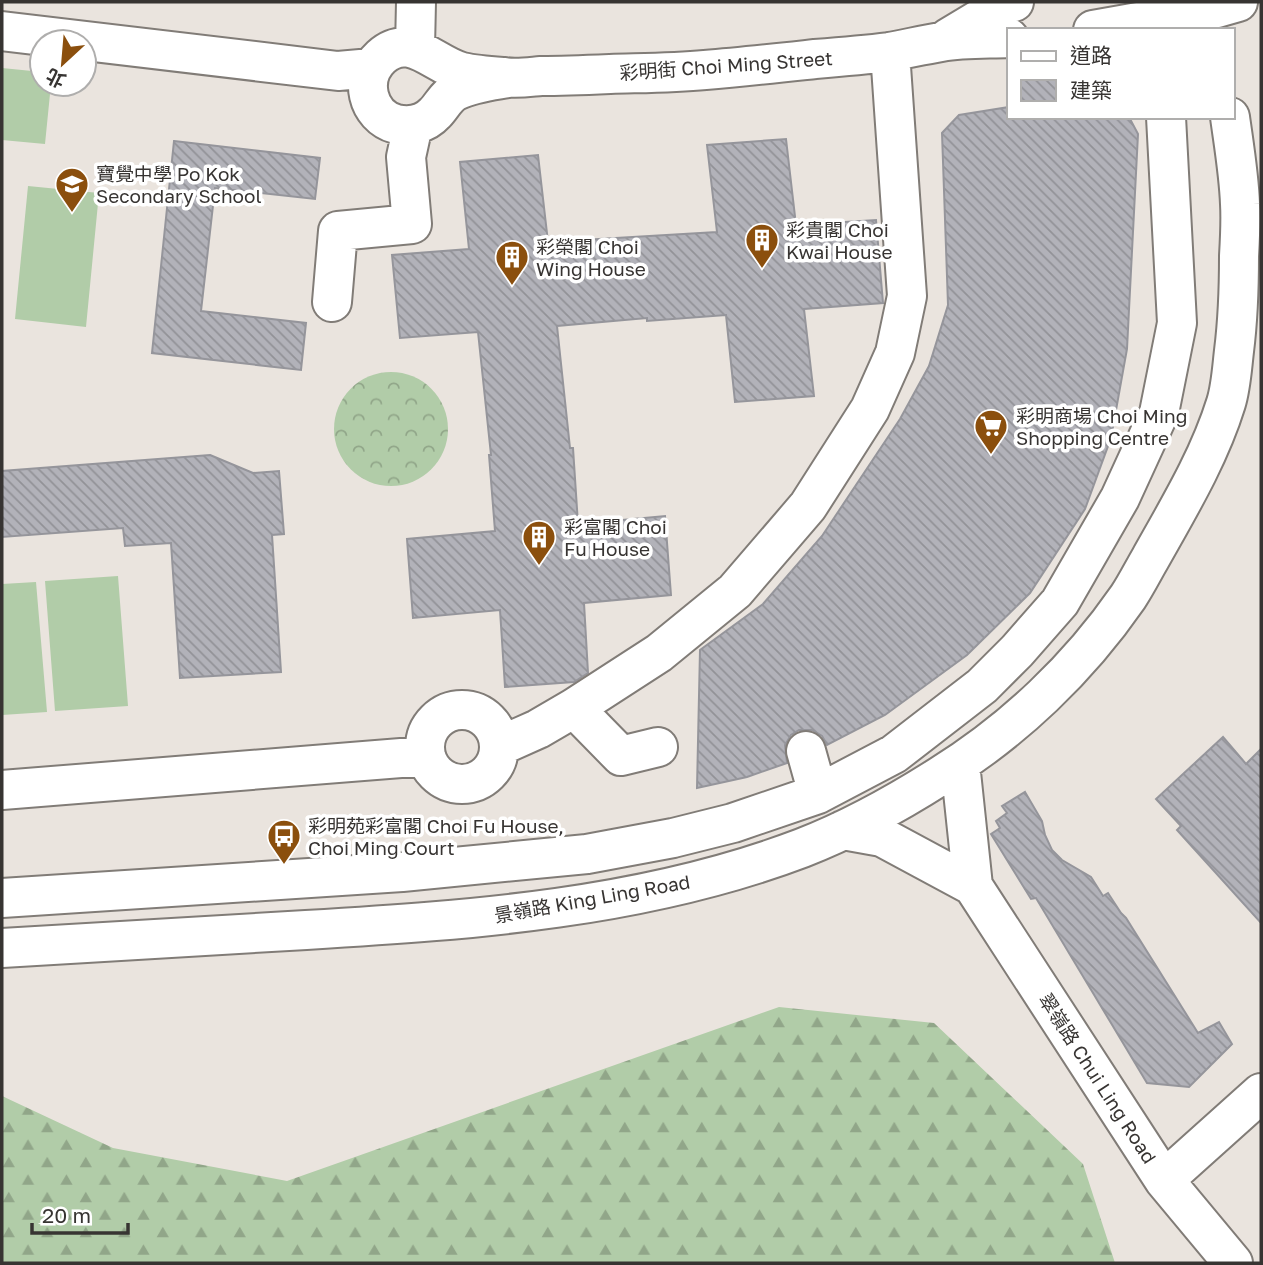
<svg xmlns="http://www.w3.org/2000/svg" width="1263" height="1265" viewBox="0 0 1263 1265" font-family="'Golos Text','Noto Sans TC',sans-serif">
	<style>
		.forest { fill: url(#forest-firs) }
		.park { fill: url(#park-crowns) }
		.pitch { fill: #b1cca8 }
		.building { fill: url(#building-back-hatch); stroke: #95959b; stroke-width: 2 }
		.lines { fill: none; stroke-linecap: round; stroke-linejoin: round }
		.minor-casing { stroke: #817c77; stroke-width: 42 }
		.minor { stroke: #fff; stroke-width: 38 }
		.labels { text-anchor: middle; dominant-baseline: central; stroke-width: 7; stroke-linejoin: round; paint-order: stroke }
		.street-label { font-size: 19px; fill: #373432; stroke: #fff }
		.poi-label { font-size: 19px; fill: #373432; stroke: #fff; text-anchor: start }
	</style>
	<defs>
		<pattern id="forest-firs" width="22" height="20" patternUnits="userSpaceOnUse" patternTransform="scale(1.75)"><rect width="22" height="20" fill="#b1cca8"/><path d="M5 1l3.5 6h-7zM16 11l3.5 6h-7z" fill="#91a689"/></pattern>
		<pattern id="park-crowns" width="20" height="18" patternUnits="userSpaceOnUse" patternTransform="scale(1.75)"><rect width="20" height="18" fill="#b1cca8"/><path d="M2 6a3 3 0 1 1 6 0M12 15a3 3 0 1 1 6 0" fill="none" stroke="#91a689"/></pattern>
		<pattern id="building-back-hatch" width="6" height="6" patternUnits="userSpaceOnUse" patternTransform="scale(1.75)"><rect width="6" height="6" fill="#b2b2b9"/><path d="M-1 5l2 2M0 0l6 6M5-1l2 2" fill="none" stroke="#929297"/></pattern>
	</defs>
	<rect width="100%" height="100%" fill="#eae4de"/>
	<path class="forest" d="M779,1007L934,1023L1083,1164L1115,1263H2V1096L113,1148L287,1181Z"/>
	<path class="park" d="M334 429a57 57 0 1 1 114 0a57 57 0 1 1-114 0Z"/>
	<path class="pitch" d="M2,68L42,72V84H51L45,144L2,140Z
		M28,186L99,193L86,327L15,319Z
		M118,576L128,706L55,711L45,581Z
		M36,582L47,712L2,715V584Z"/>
	<path class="building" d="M1009,107V117H1129L1138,134L1127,349L1111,438L1085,509L1030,593L967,655L885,715L827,745L822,736L812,730H799L791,735L785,745L787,763L747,777L697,788L700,650L763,604L822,536L900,419L929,366L948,305L942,133L959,115Z
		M786,139L796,225L876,220L883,303L804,309L814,396L735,402L726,315L647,321V318L557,326L570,448H573L578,524L665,516L671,595L584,603L588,673L574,682L505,687L500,610L413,618L407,539L495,531L489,455H491L478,332L400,338L392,255L469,249L460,162L538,155L548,242L717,232L707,145Z
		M174,141L320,158L315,199L215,188L201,311L306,323L301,370L152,353Z
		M210,455L253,473L279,471L284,534L272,535L281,672L180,678L171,543L125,546L123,528L2,537V471Z
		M1223,737L1246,764L1261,749V923L1177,830L1181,826L1156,799Z
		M1025,792L1042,821L1045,835L1052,850L1062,860L1091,877L1103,896L1108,893L1121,913L1126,918L1198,1033L1219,1022L1232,1044L1189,1087L1147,1083L1036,898L1031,899L991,834L1000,828L996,821L1007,813L1002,806Z"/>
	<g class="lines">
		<defs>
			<path id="minor" d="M1093,30L1217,8L1238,2
				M2,31L338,71L372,68
				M948,38L1003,5L1014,2
				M415,48L416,2
				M508,78C491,81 472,83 456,91C446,96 442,106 435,113C425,124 410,127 396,124C367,116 358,78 381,57C410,31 434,65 462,72C475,75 490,76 504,77C516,79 529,77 541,76C564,76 587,75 610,74C641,73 673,73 705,70C742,67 778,63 815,59C840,57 864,55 889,52C906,49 923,45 941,42C963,38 987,39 1009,38
				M332,302L338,231L412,224L406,157L413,125
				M574,708L621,756L658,747
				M425 747a37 37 0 1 1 74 0a37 37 0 1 1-74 0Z
				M500,746L538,729L574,708L659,653L735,591L808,506L870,409L895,353L907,296L890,52
				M806,751L818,794
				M960,763L973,886L1164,1180L1233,1263
				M2,790L426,756
				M843,830L882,837L973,886
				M2,898L402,872L587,854L673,838L733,823L818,794L894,754L982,686L1017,651L1060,602L1120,498L1159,413L1177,323L1166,117
				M2,948C103,942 204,936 306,930C473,920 644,908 802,848C851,829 896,804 940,776C1014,730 1079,668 1128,597C1136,585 1143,571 1150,559C1178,509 1209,458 1226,403C1231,387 1232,368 1234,351C1238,319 1239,288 1239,256C1240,239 1241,221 1240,204C1239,175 1234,146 1230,117
				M1164,1180L1261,1093"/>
		</defs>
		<use href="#minor" class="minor-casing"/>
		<use href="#minor" class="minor"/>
	</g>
	<defs>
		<symbol id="school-pin" viewBox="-11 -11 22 30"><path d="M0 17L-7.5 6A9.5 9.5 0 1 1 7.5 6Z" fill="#8b4f0d" stroke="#fff"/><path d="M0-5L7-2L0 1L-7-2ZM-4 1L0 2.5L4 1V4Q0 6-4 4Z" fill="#fff"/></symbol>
		<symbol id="building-pin" viewBox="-11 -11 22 30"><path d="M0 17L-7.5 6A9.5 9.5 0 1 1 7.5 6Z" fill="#8b4f0d" stroke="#fff"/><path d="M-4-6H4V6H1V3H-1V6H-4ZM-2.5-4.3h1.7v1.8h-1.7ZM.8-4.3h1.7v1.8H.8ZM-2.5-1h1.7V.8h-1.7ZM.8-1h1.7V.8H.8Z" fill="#fff"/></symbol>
		<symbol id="supermarket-pin" viewBox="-11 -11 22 30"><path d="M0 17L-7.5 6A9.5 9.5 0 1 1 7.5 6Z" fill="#8b4f0d" stroke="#fff"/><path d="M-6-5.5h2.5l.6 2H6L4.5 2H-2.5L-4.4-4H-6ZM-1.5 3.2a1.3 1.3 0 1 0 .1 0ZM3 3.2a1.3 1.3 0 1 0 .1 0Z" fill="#fff"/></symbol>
		<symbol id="bus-pin" viewBox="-11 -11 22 30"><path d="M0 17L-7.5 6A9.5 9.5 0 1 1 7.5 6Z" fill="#8b4f0d" stroke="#fff"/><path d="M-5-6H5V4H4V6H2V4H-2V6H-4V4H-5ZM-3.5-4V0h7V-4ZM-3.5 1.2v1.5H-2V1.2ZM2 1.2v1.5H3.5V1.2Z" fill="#fff"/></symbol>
	</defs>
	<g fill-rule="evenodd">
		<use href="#school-pin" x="53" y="165" width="38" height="52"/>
		<use href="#building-pin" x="743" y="221" width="38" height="52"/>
		<use href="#building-pin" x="493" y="238" width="38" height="52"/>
		<use href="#supermarket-pin" x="972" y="407" width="38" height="52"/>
		<use href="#building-pin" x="520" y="518" width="38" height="52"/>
		<use href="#bus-pin" x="265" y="817" width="38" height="52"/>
	</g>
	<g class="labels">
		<g class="street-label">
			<text transform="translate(726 65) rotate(-4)">彩明街 Choi Ming Street</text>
			<text transform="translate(592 898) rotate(-10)">景嶺路 King Ling Road</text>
			<text transform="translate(1098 1078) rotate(57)">翠嶺路 Chui Ling Road</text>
		</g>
		<g class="poi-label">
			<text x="96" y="173">寶覺中學 Po Kok<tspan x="96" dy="22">Secondary School</tspan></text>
			<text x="786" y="229">彩貴閣 Choi<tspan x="786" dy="22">Kwai House</tspan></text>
			<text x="536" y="246">彩榮閣 Choi<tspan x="536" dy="22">Wing House</tspan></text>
			<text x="1016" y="415">彩明商場 Choi Ming<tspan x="1016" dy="22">Shopping Centre</tspan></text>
			<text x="564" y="526">彩富閣 Choi<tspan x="564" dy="22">Fu House</tspan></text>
			<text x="308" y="825">彩明苑彩富閣 Choi Fu House,<tspan x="308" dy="22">Choi Ming Court</tspan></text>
		</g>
	</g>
	<rect width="1263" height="1265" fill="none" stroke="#373432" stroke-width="7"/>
	<rect x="1007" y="28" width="228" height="91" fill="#ffffff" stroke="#afaead" stroke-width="2"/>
	<rect x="1021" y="51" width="35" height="10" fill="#ffffff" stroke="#afaead" stroke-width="2"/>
	<text x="1070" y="63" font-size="21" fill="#373432">道路</text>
	<rect x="1021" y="80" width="35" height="21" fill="url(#building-back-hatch)" stroke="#afaead" stroke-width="2"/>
	<text x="1070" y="98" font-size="21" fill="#373432">建築</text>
	<g transform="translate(63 63) rotate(206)"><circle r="33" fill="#ffffff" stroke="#afaead" stroke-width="2"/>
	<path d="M0-5L12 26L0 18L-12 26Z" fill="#8b4f0d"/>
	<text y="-10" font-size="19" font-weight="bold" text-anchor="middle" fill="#373432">北</text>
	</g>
	<path d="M32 1223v10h96v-10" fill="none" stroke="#373432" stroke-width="3.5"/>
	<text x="42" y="1223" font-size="21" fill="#373432" stroke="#ffffff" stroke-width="5" paint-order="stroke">20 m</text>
</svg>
